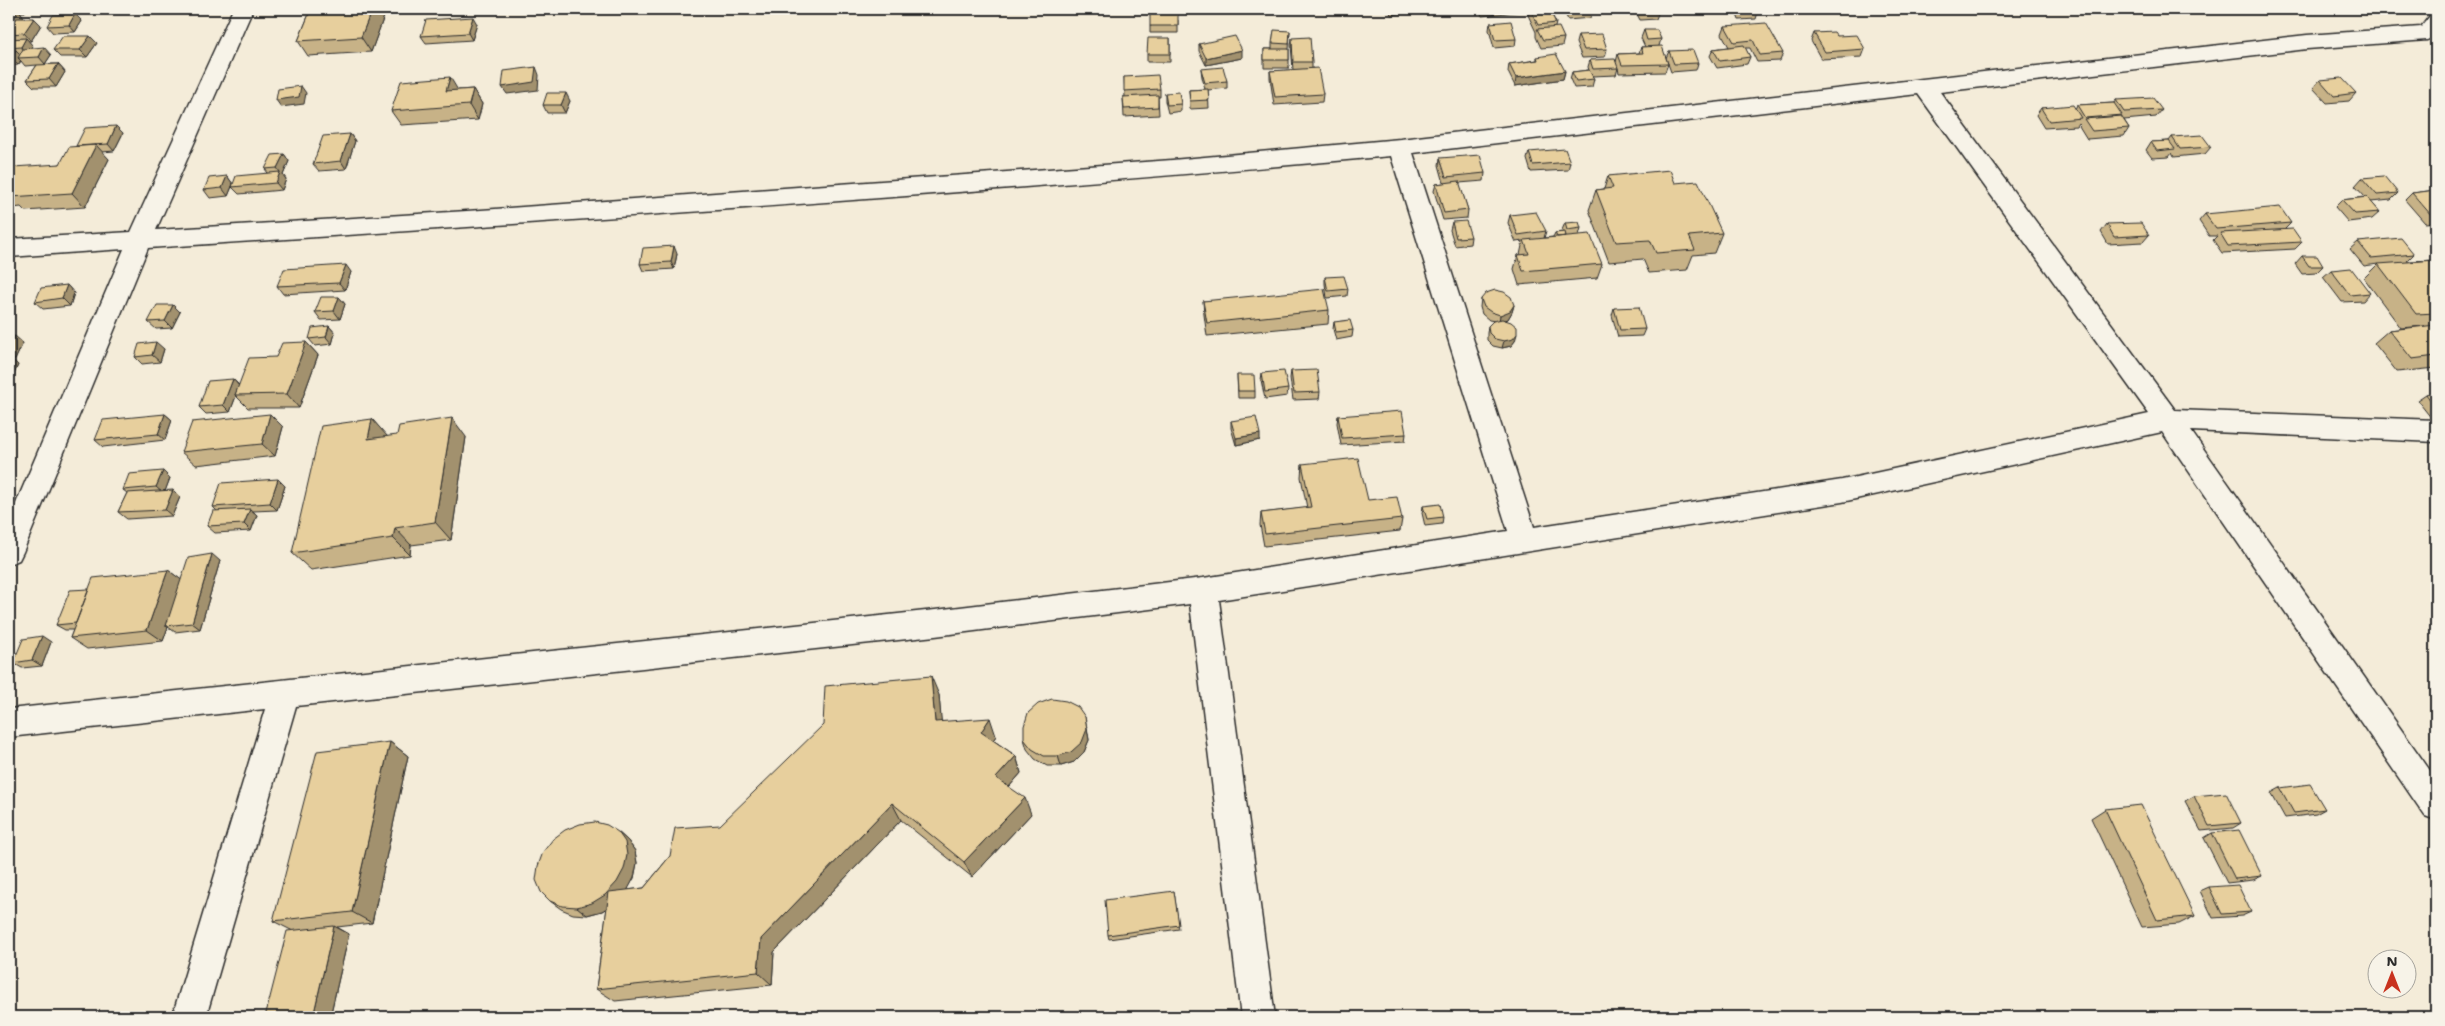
<svg xmlns="http://www.w3.org/2000/svg" width="2445" height="1026" viewBox="0 0 2445 1026" font-family="'Shantell Sans',sans-serif">
	<style>
		.lines { fill: none; stroke-linecap: round; stroke-linejoin: round }
		.minor-casing { stroke: #2b2b2b; stroke-width: 3 }
		.minor { fill: #f7f3e8; fill-rule: evenodd }
		.wall { fill: #c7b287; stroke: #2b2b2b }
		.shaded-wall { fill: #a2916e; stroke: #2b2b2b }
		.building { fill: #e7cf9d; stroke: #2b2b2b }
	</style>
	<rect width="100%" height="100%" fill="#f4ecd9"/>
	<filter id="ink" filterUnits="userSpaceOnUse"><feTurbulence type="fractalNoise" baseFrequency=".02" numOctaves="2"/><feDisplacementMap in="SourceGraphic" scale="10" xChannelSelector="R" yChannelSelector="G"/><feConvolveMatrix kernelMatrix="1 2 1 2 8 2 1 2 1" color-interpolation-filters="sRGB"/></filter>
	<g filter="url(#ink)">
		<g class="lines">
			<defs>
				<path id="minor" d="M233,9H253L156,230L467,211L1172,160L1400,139L2307,35L2421,27L2429,17L2436,15V36L2427,40L2307,49L1940,92L2175,410L2436,420V442L2191,431L2436,779V820L2425,816L2162,432L1842,502L1219,600L1275,1017H1241L1190,604L935,636L296,706L206,1017H172L265,709L9,737V709L935,610L1203,578L1508,531L1391,156C978,194 563,221 148,248L23,552L19,560L9,564V520L124,249L9,257V239L131,232ZM1918,94L2149,414L1842,480L1534,527L1413,153Z"/>
			</defs>
			<use href="#minor" class="minor-casing"/>
			<use href="#minor" class="minor"/>
		</g>
		<path class="wall" d="M9,9H27L25,12H20L24,17V18L41,25L31,41H28L33,46L31,48L51,55L45,64H58L65,72L56,87H34L27,80L37,65L25,66L21,61L18,65L9,66V39H11L9,36V30L12,26H9Z
			M311,9H385L386,11L371,52L308,56L298,41Z
			M1389,9H1439L1391,15Z
			M1479,9H1523L1522,11L1482,16Z
			M1529,9H1549L1556,23L1555,27L1564,38L1562,46L1541,48L1536,37V32L1528,15Z
			M1563,9H1592V10L1590,18L1568,20Z
			M1616,9H1634L1633,13L1618,14Z
			M1635,9H1658L1659,11L1656,19L1640,20L1635,10Z
			M1735,9H1775L1774,12L1759,14L1758,12L1756,19L1739,20Z
			M75,14L82,21L75,32L53,33L47,26Z
			M1178,20V33H1150V26Z
			M1490,23L1516,39L1515,46L1494,48L1489,30Z
			M477,24L472,40L426,43L421,36Z
			M1725,26L1783,53L1780,61L1757,62L1750,48H1745L1750,57L1747,64L1717,68L1710,56L1713,49L1729,47L1722,34Z
			M1644,30L1661,39L1659,46L1668,64L1665,72L1619,73L1618,68L1616,75L1592,76L1594,79L1592,87L1574,88L1570,79L1572,72L1589,70L1588,67L1590,60L1616,62L1618,54L1639,53L1641,47H1645L1641,38Z
			M1290,31L1289,50V68H1264V49H1272V43Z
			M1814,33L1837,36L1865,49L1862,57L1821,59L1811,41Z
			M1578,35L1607,49L1605,57L1582,58L1576,43Z
			M1170,38V62H1147V54Z
			M1292,38L1312,62V68L1323,94L1322,102L1274,105L1270,78V71L1293,70L1291,45Z
			M97,43L87,57H60L53,50Z
			M1199,44L1242,58L1206,65L1199,51Z
			M1669,51L1698,63L1696,70L1671,72L1666,58Z
			M1537,57L1565,71L1563,79L1515,86L1508,72L1509,64L1537,60Z
			M1201,69L1227,81V88L1208,90L1209,108L1190,109L1189,90L1205,89L1202,77Z
			M1124,77L1160,89V97H1158L1159,115L1124,117L1123,97H1125Z
			M2320,80L2356,93L2349,101L2327,103L2313,88Z
			M473,89L482,104L478,120L401,125L391,111L458,90Z
			M1165,93L1181,104V111L1168,113L1165,101Z
			M2116,100L2162,110L2156,117L2124,120L2129,128L2124,136L2087,139L2079,126L2080,125L2078,123L2076,126L2044,128L2036,115L2041,108L2075,109L2077,105L2114,103Z
			M570,101L565,113H547L543,105Z
			M123,133L114,151L102,152L109,159L85,207L25,211L21,207L13,208L9,203V175L60,164L76,146Z
			M350,134L355,141L346,169L319,171L313,164Z
			M2172,137L2211,147L2205,154L2174,157L2172,153L2169,157L2152,158L2146,150L2151,142L2169,141Z
			M1529,152L1570,162L1568,170L1531,172L1527,159Z
			M284,154L289,161L283,175L286,179L282,190L239,194L232,187L268,173L265,169Z
			M1440,158L1485,173L1484,181L1459,183L1468,210L1467,218L1443,220L1434,191L1436,184L1444,183L1439,165Z
			M227,176L233,184L228,196L210,198L204,190Z
			M1608,176L1675,183L1722,233L1714,253L1693,255L1687,270L1649,273L1643,259L1609,262L1589,210L1596,190L1604,189Z
			M2362,178L2398,193L2391,200L2371,202L2380,212L2372,219L2348,222L2335,207L2342,200L2365,197L2355,186Z
			M2436,190V222L2425,223L2405,200L2412,193Z
			M2205,214L2291,223L2285,229L2302,242L2295,249L2222,253L2213,240L2217,236H2209L2199,221Z
			M1510,215L1546,231L1544,238L1553,237L1555,233L1563,232L1562,230L1565,223L1581,228L1579,235L1602,264L1597,278L1519,285L1514,269L1518,255H1520L1523,241L1516,242L1508,223Z
			M1452,222L1471,237L1470,244L1455,246L1450,230Z
			M2107,224L2149,235L2143,242L2108,244L2101,232Z
			M2358,242L2414,254L2407,261L2436,260V368L2397,372L2374,343L2389,330L2425,326L2401,328L2364,278L2378,264L2364,266L2350,249Z
			M677,254L674,269L643,271L640,264Z
			M2302,256L2323,266L2316,273L2302,274L2295,264Z
			M2331,270L2370,293L2363,301L2342,302L2323,277Z
			M351,272L345,290L283,294L277,286Z
			M1325,277L1348,289L1347,296L1327,298L1325,284Z
			M67,285L74,293L70,306L43,309L35,302Z
			M339,297L345,304L340,319L321,320L315,312Z
			M1481,299L1514,305L1512,312L1508,319L1504,320L1515,341L1511,346L1502,348L1493,346L1487,340V333L1488,326L1495,321L1489,320L1482,314L1480,307Z
			M1203,301L1329,310L1328,324L1207,336L1204,315Z
			M173,305L180,312L172,328L156,329L148,322Z
			M1614,308L1645,329L1642,336L1618,337L1612,315Z
			M1334,322L1353,330L1352,337L1336,340L1333,329Z
			M329,326L335,333L332,344L315,346L309,339Z
			M9,337L23,343L15,360H13L18,365L10,383L9,384Z
			M306,342L318,355L299,408H248L236,396L230,412L206,414L199,407L233,379L239,385L276,357Z
			M164,349L160,362L142,364L135,357Z
			M1291,371L1320,392L1319,399L1293,400L1290,378Z
			M1262,373L1288,389L1287,396L1265,399L1261,380Z
			M1237,375L1255,391V398H1238Z
			M2436,392V419H2432L2417,400L2426,394Z
			M165,414L172,420L165,440L103,447L95,440Z
			M1338,416L1406,434L1405,441L1341,445L1337,423Z
			M372,419L387,437H466L451,540L411,545L410,555L311,570L292,553Z
			M1231,421L1260,440L1236,445L1231,428Z
			M283,427L275,456L196,465L181,452Z
			M1302,464L1402,519L1400,531L1264,546L1260,525L1261,513L1307,508L1301,477Z
			M163,471L170,478L165,491L180,497L172,516L127,519L118,512L127,493L123,490Z
			M285,486L277,510L253,511L257,515L251,531L215,533L207,526L217,511L213,507Z
			M1423,506L1443,517L1442,524L1425,526L1422,513Z
			M220,561L200,629L175,632L168,627L163,641L87,649L70,638L73,630H65L56,625L89,589L168,570L181,580Z
			M51,642L42,666L22,668L13,663Z
			M939,695L941,721L996,736L993,740L1016,756L1021,773L1009,787L1031,814L972,877L901,820L774,952L772,985L615,1001L596,989L607,908L602,911L587,915L573,914L561,909L550,901L618,832L628,841L635,851L637,863L634,878L627,890L644,888L670,856Z
			M1087,727L1089,740L1084,752L1074,762L1061,766H1047L1035,759L1027,749L1024,739Z
			M390,742L408,756L372,923L337,927L349,934L330,1017H265L293,931L273,921Z
			M2280,788L2325,809L2316,814L2285,818L2271,793Z
			M2194,796L2241,823L2233,828L2201,831L2185,801Z
			M2105,809L2195,916L2179,924L2142,927L2091,818Z
			M2212,833L2262,876L2253,880L2227,883L2204,838Z
			M2209,887L2251,912L2242,916L2213,918L2200,891Z
			M1174,891L1179,929L1109,939L1108,935Z"/>
		<path class="shaded-wall" d="M18,9L24,17L20,25L13,18Z
			M372,9H385L386,11L371,52L361,37Z
			M75,14L82,21L75,32L69,25Z
			M473,17L477,24L472,40L468,33Z
			M34,18L41,25L31,41L24,33Z
			M90,36L97,43L87,57L80,50Z
			M26,38L33,46L28,55L21,47Z
			M44,47L51,55L45,64L39,57Z
			M16,50L23,57L18,58L21,61L18,65L11,58Z
			M1242,50V58L1206,65V58Z
			M58,64L65,72L56,87L49,79Z
			M536,67L539,75L538,90L507,94L502,87Z
			M1565,71L1563,79L1515,86L1516,78Z
			M450,77L459,92L446,91Z
			M301,86L306,93L304,104L281,107L276,100Z
			M473,89L482,104L478,120L469,105Z
			M566,93L570,101L565,113L561,105Z
			M116,126L123,133L114,151L108,144Z
			M350,134L355,141L346,169L341,161Z
			M96,145L109,159L85,207L72,193Z
			M284,154L289,161L283,175L286,179L282,190L276,183L280,172L277,168Z
			M227,176L233,184L228,196L222,188Z
			M674,246L677,254L674,269L671,262Z
			M346,265L351,272L345,290L339,283Z
			M67,285L74,293L70,306L62,298Z
			M339,297L345,304L340,319L334,311Z
			M173,305L180,312L172,328L165,321Z
			M1514,305L1512,312L1508,319L1499,322L1500,315Z
			M329,326L335,333L332,344L326,337Z
			M1517,334L1515,341L1511,346L1502,348L1504,341Z
			M15,336L23,343L15,360L9,355V348Z
			M156,342L164,349L160,362L152,355Z
			M306,342L318,355L299,408L287,394Z
			M10,358L18,365L10,383L9,382V361Z
			M233,379L239,386L235,395L236,396L230,412L223,405Z
			M165,414L172,420L165,440L158,434Z
			M270,414L283,427L275,456L262,444Z
			M452,418L466,437L451,540L435,522Z
			M372,419L388,437L368,439Z
			M1260,434V440L1236,445V438Z
			M163,471L170,478L164,494L156,487Z
			M278,479L285,486L277,510L270,503Z
			M173,490L180,497L172,516L165,510Z
			M250,509L257,515L251,531L244,524Z
			M395,528L411,545L410,555L393,538Z
			M212,554L220,561L200,629L192,623Z
			M168,570L183,581L166,626L168,627L163,641L147,630Z
			M42,636L51,642L42,666L32,660Z
			M931,676L939,695L943,740L935,722Z
			M1085,717L1089,740L1084,752L1074,762L1061,766L1058,756Z
			M990,718L996,736L987,749L981,732Z
			M390,742L408,756L372,923L352,912Z
			M1016,756L1021,773L1002,795L996,778Z
			M1025,798L1031,814L972,877L964,862Z
			M892,803L901,820L774,952L772,985L758,972L761,939Z
			M618,832L628,841L635,851L637,863L634,878L627,891L615,903L602,911L587,915L577,907Z
			M334,926L349,934L330,1017H313Z"/>
		<path class="building" d="M18,9L13,18H9V10Z
			M311,9H372L361,37L298,41Z
			M1530,9H1549L1556,23L1538,25Z
			M1569,9H1592V10L1570,13Z
			M1640,9H1658L1659,11L1642,13Z
			M1740,9H1757L1759,12H1742Z
			M1150,12H1178V26H1150Z
			M75,14L69,25L47,26L53,15Z
			M473,17L468,33L421,36L426,20Z
			M17,18H34L24,33L9,34V30Z
			M1511,21L1516,39L1495,40L1490,23Z
			M1766,23L1783,53L1760,55L1753,40L1734,42L1725,26Z
			M1559,27L1564,38L1543,40L1537,29Z
			M1274,30L1290,31L1289,44L1272,43Z
			M1644,30H1657L1661,39L1647,40Z
			M1834,32L1837,36L1857,35L1865,49L1825,52L1814,33Z
			M1602,34L1607,49L1584,50L1578,35Z
			M63,36H90L80,50H53Z
			M1235,36L1242,50L1206,58L1199,44Z
			M1310,37L1312,62H1293L1292,38Z
			M26,38L21,47L9,48V39Z
			M1148,38H1170V54H1147Z
			M1744,45L1750,57L1720,61L1713,49Z
			M1662,46L1668,64L1622,65L1618,54L1643,53L1641,47Z
			M44,47L39,57L18,58L23,49Z
			M1264,49H1289V60H1264Z
			M9,50H16L11,58H9Z
			M1693,50L1698,63L1674,64L1669,51Z
			M1556,54L1565,71L1516,78L1509,64L1538,60L1537,57Z
			M1615,59L1618,68L1593,69L1590,60Z
			M58,64L49,79L27,80L37,65Z
			M536,67L534,82L502,87L504,71Z
			M1223,67L1227,81L1205,83L1201,69Z
			M1318,68L1323,94L1275,97L1270,71Z
			M1589,70L1594,79L1576,81L1572,72Z
			M1158,75L1160,89L1124,91V77Z
			M450,77L446,91L473,89L469,105L391,111L401,81Z
			M2342,78L2356,93L2334,96L2320,80Z
			M301,86L299,97L276,100L278,89Z
			M1208,89L1209,100L1190,101L1189,90Z
			M1179,92L1181,104L1167,105L1165,93Z
			M547,93H566L561,105H543Z
			M1158,95V107L1124,109L1123,97Z
			M2153,98L2162,110L2124,112L2116,100Z
			M2114,103L2122,115L2085,118L2077,105Z
			M2073,105L2081,118L2049,121L2041,108Z
			M2121,116L2129,128L2092,131L2084,119Z
			M116,126L108,144L76,146L85,128Z
			M350,134L341,161L313,164L323,136Z
			M2202,135L2211,147L2180,149L2172,137Z
			M2169,141L2175,149L2157,151L2151,142Z
			M96,145L72,193L10,197L13,192L9,193V175L13,167L60,164L69,147Z
			M1565,149L1570,162L1533,165L1529,152Z
			M284,154L277,168L265,169L272,155Z
			M1480,155L1485,173L1446,177L1440,158Z
			M1670,170L1675,183L1698,181L1722,233L1689,236L1695,250L1656,253L1650,240L1616,242L1596,190L1613,188L1608,176Z
			M280,172L276,183L232,187L236,176Z
			M227,176L222,188L204,190L209,178Z
			M2384,176L2398,193L2377,195L2362,178Z
			M1459,181L1468,210L1444,213L1436,184Z
			M2436,190V215L2432,216L2412,193Z
			M2367,197L2380,212L2355,214L2342,200Z
			M2280,207L2291,223L2216,229L2205,214Z
			M1536,212L1546,231L1518,235L1510,215Z
			M1466,221L1471,237L1456,238L1452,222Z
			M1579,222L1581,228L1567,230L1565,223Z
			M2141,223L2149,235L2114,237L2107,224Z
			M2293,229L2302,242L2228,246L2220,233Z
			M1565,232L1566,236L1557,237L1555,233Z
			M1590,234L1602,264L1523,271L1518,255L1529,254L1524,240Z
			M2401,238L2414,254L2371,258L2358,242Z
			M674,246L671,262L640,264L643,248Z
			M2302,256H2317L2323,266H2309Z
			M2436,260V313L2416,314L2378,264Z
			M346,265L339,283L277,286L284,269Z
			M2351,268L2370,293L2350,295L2331,270Z
			M1344,276L1348,289L1328,291L1325,277Z
			M67,285L62,298L35,302L41,288Z
			M1324,289L1329,310L1207,323L1203,301Z
			M1495,290L1504,292L1511,297L1514,305L1510,311L1500,315L1491,312L1484,307L1481,299L1486,293Z
			M321,297H339L334,311L315,312Z
			M157,305H173L165,321L148,322Z
			M1639,307L1645,329L1620,330L1614,308Z
			M1502,319L1511,322L1517,327V334L1513,339L1504,341L1495,339L1489,333L1488,326L1493,321Z
			M1350,320L1353,330L1336,332L1334,322Z
			M2436,325V356L2412,359L2389,330Z
			M329,326L326,337L309,339L312,328Z
			M15,336L9,348V337Z
			M156,342L152,355L135,357L139,344Z
			M306,342L287,394L235,395L249,358L276,357L282,343Z
			M1317,370L1320,392L1294,393L1291,371Z
			M1284,371L1288,389L1265,392L1262,373Z
			M1237,375H1254L1255,391H1238Z
			M233,379L223,405L199,407L208,381Z
			M2436,392V408L2426,394Z
			M1402,411L1406,434L1342,438L1338,416Z
			M165,414L158,434L95,440L103,420Z
			M270,414L262,444L181,452L192,422Z
			M1256,417L1260,434L1236,438L1231,421Z
			M452,418L435,522L395,528L393,538L292,553L321,426L372,419L368,439L397,435L399,426Z
			M1358,458L1368,500L1397,497L1402,519L1265,534L1261,513L1311,507L1302,464Z
			M163,471L156,487L123,490L129,474Z
			M278,479L270,503L213,507L221,483Z
			M173,490L165,510L118,512L127,493Z
			M1440,504L1443,517L1427,519L1423,506Z
			M250,509L244,524L207,526L213,511Z
			M212,554L192,623L166,626L188,558Z
			M168,570L147,630L70,638L93,578Z
			M89,589L76,623L56,625L70,590Z
			M42,636L32,660L13,663L23,639Z
			M931,676L935,722L990,718L981,732L1016,756L996,778L1025,798L964,862L892,803L761,939L758,972L596,989L609,892L644,888L670,856L675,828L720,825L823,725L825,686Z
			M1052,699L1066,701L1078,707L1085,717L1087,729L1082,742L1071,752L1058,756H1044L1032,749L1024,739V726L1028,713L1038,704Z
			M390,742L352,912L273,921L317,751Z
			M2310,784L2325,809L2294,813L2280,788Z
			M2226,793L2241,823L2209,826L2194,796Z
			M2141,805L2195,916L2157,920L2105,809Z
			M595,822L607,825L618,832L625,842L627,855L624,869L617,882L605,895L592,903L577,907L562,906L550,901L541,892L536,880L538,866L543,852L553,839L565,830L580,824Z
			M2239,830L2262,876L2235,879L2212,833Z
			M2238,885L2251,912L2222,914L2209,887Z
			M1174,891L1179,925L1108,935L1105,900Z
			M334,926L313,1017H265L287,931Z"/>
	</g>
	<rect width="2445" height="1026" fill="none" stroke="#f7f3e8" stroke-width="30"/>
	<rect x="15" y="15" width="2415" height="996" fill="none" stroke="#2b2b2b" stroke-width="2" filter="url(#ink)"/>
	<g transform="translate(2392 974)"><circle r="24" fill="#f7f3e8" stroke="#a5a39c"/>
	<path d="M0-4L9 19L0 12L-9 19Z" fill="#c8321e"/>
	<text y="-8" font-size="14" font-weight="bold" text-anchor="middle" fill="#2b2b2b">N</text>
	</g>
</svg>
